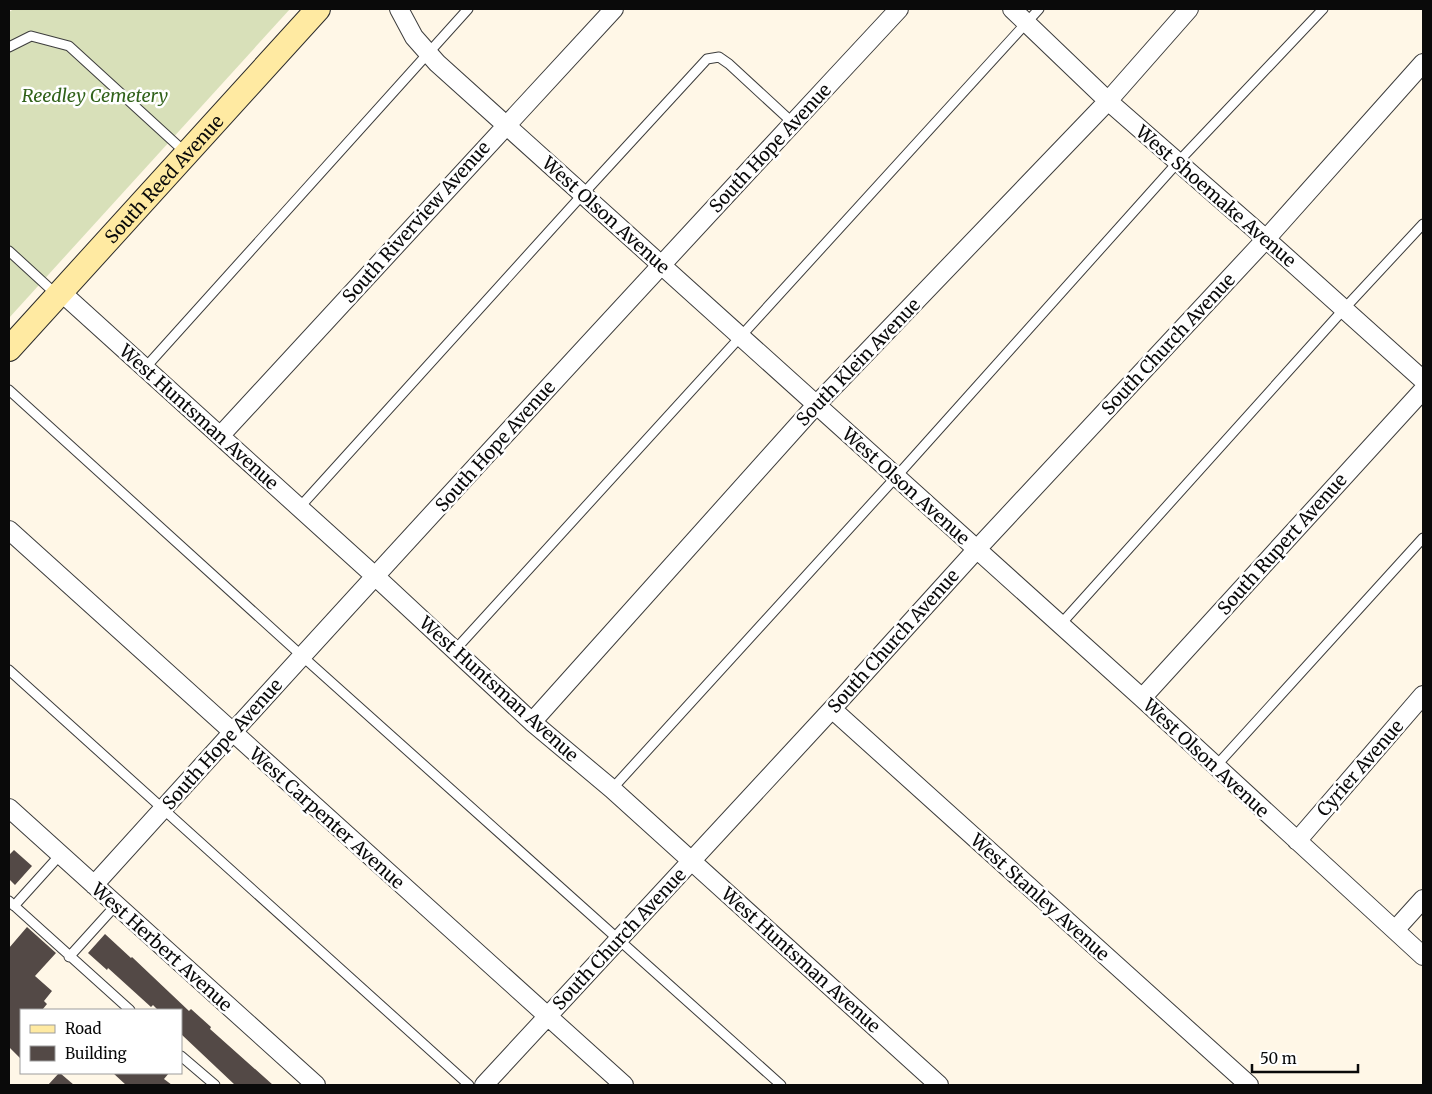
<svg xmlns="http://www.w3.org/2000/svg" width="1432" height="1094" viewBox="0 0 1432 1094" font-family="Merriweather,serif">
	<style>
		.cemetery { fill: #d8e0b9 }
		.building { fill: #534946 }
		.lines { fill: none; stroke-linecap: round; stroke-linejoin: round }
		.lane-casing { stroke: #3d3d3d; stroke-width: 11 }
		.street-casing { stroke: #3d3d3d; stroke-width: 20 }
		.secondary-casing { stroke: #2c2c2c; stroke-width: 26 }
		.lane { stroke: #fff; stroke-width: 9 }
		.street { stroke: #fff; stroke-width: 18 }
		.secondary { stroke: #ffeaa2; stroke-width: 24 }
		.labels { text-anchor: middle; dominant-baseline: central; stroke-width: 5; stroke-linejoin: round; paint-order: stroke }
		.park-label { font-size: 18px; font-style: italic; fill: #31621a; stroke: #fff }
		.street-label { font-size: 18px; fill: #0a0a0a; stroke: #fff }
	</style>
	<rect width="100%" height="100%" fill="#fff7e7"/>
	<path class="cemetery" d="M14,9H290L9,318V12Z"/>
	<path class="building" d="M14,850L32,866L15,885L9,879V855Z
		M27,927L56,953L35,976L52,991L44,1001L47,1004L42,1010H21V1059L9,1047V948Z
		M105,934L131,958L132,957L189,1011L191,1009L211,1027L210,1029L273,1085H235L181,1034V1010H158L153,1005L151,1007L108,968L107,970L88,953Z
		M59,1073H60L74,1085H48Z
		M113,1073H169L164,1079L172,1085H126Z"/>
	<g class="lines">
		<defs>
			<path id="lane" d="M9,47L31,36L69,46L186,153
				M9,251L57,295
				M145,368L468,9
				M9,390L302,656L781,1085
				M299,508L583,194L707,59L719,57L729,64L793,123
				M1060,625L1344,309L1423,224
				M455,650L1039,9
				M9,670L469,1085
				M1216,766L1423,538
				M612,789L896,477L1178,162L1323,9
				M9,901L130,1010
				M14,906L60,855
				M69,957L116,905
				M181,1056L215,1085"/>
			<path id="street" d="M399,9L414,37L437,63L1142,698L1423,956
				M1012,9L1108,101L1266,239L1423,380
				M61,292L376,577L532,722L612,789L939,1085
				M220,436L614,9
				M9,530L624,1085
				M1142,698L1423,390
				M832,709L1249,1085
				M532,722L816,405L1108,101L1189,9
				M9,808L316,1085
				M1297,841L1423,695
				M94,885C360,591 629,299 899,9
				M1395,930L1423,899
				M484,1085L832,709L977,549L1266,239L1423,63"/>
			<g id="secondary">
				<path id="s1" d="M9,349L318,9"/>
			</g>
		</defs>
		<use href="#lane" class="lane-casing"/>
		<use href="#street" class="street-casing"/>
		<use href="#secondary" class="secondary-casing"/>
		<use href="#lane" class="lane"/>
		<use href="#street" class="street"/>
		<use href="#secondary" class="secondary"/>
	</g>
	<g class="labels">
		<g class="park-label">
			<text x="95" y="95">Reedley Cemetery</text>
		</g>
		<g class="street-label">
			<text transform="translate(770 148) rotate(-47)">South Hope Avenue</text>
			<text stroke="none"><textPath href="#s1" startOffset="230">South Reed Avenue</textPath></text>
			<text transform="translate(1216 196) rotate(41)">West Shoemake Avenue</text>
			<text transform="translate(606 215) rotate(42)">West Olson Avenue</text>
			<text transform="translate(416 222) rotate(-48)">South Riverview Avenue</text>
			<text transform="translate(1168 344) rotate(-47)">South Church Avenue</text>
			<text transform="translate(858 362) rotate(-46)">South Klein Avenue</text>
			<text transform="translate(199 417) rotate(42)">West Huntsman Avenue</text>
			<text transform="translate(495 446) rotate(-48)">South Hope Avenue</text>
			<text transform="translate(906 486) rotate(42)">West Olson Avenue</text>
			<text transform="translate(1282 544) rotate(-48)">South Rupert Avenue</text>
			<text transform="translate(893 641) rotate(-48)">South Church Avenue</text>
			<text transform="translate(499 689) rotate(42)">West Huntsman Avenue</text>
			<text transform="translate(222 744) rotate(-48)">South Hope Avenue</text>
			<text transform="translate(1206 758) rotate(43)">West Olson Avenue</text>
			<text transform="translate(1360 768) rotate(-49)">Cyrier Avenue</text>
			<text transform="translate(327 818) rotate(42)">West Carpenter Avenue</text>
			<text transform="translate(1040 897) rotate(42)">West Stanley Avenue</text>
			<text transform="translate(619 939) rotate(-47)">South Church Avenue</text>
			<text transform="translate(162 947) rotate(42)">West Herbert Avenue</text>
			<text transform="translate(801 960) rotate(42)">West Huntsman Avenue</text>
		</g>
	</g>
	<rect width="1432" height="1094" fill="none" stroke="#0a0a0a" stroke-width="20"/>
	<rect x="20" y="1009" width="162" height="65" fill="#ffffff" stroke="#9d9d9d"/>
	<rect x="30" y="1025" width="25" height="8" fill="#ffeaa2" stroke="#9d9d9d"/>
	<text x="65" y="1034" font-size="15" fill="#0a0a0a">Road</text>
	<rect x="30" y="1046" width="25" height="15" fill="#534946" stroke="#9d9d9d"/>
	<text x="65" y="1059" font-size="15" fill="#0a0a0a">Building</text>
	<path d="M1252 1064v8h106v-8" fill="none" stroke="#0a0a0a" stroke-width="2.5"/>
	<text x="1260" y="1064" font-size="15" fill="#0a0a0a" stroke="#ffffff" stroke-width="4" paint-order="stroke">50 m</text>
</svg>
